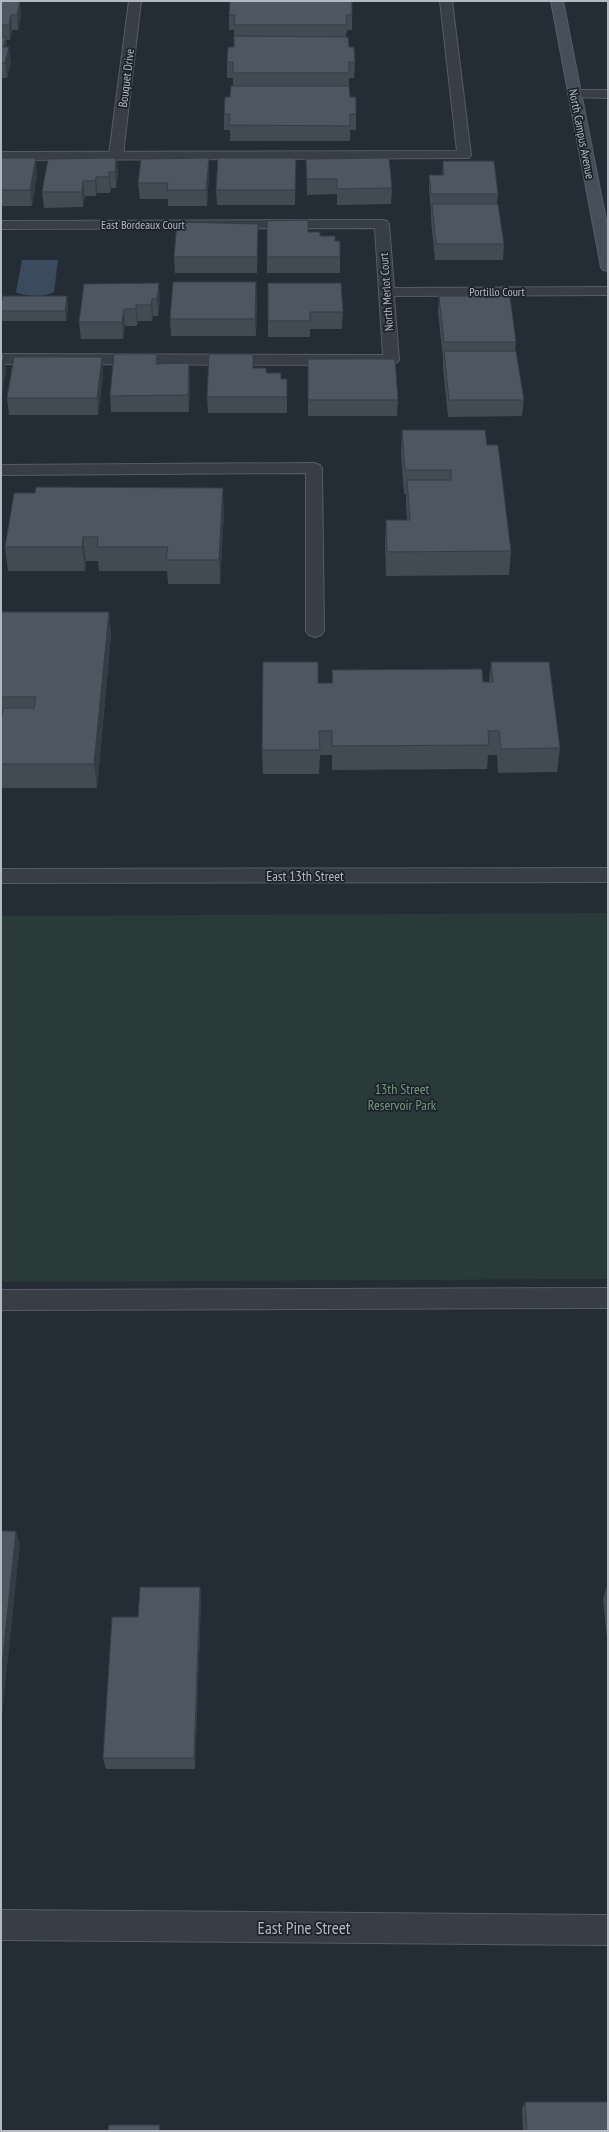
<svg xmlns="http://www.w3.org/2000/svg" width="609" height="2132" viewBox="0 0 609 2132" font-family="'PT Sans Narrow',sans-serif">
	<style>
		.green { fill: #293a39 }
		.water { fill: #3b4b5d }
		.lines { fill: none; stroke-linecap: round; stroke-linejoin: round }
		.service-casing { stroke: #555c64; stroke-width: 2 }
		.minor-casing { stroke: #555c64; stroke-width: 2 }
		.secondary-casing { stroke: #555c64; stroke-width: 2 }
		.service { fill: #373e47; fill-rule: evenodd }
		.minor { fill: #373e47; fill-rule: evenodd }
		.secondary { fill: #464e59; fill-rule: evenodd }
		.wall { fill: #414b53 }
		.shaded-wall { fill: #353d44 }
		.building { fill: #4c5761; stroke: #353d44 }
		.labels { text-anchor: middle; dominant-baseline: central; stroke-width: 3.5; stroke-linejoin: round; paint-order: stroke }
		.far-street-label { font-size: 12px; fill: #b2b9c3; stroke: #1c232b }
		.street-label { font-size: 14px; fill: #b2b9c3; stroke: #1c232b }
		.park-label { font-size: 14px; fill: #73967a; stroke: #1c232b }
		.near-street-label { font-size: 17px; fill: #b2b9c3; stroke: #1c232b }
	</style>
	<rect width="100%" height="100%" fill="#242c36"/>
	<path class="green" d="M608,913V1279L1,1282V916Z"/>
	<path class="water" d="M22,260H58L54,292C45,297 25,297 16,292Z"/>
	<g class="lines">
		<defs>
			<path id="service" d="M440,1H452L471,155L469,158L1,160V152L457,151Z
				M314,463L320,465L322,468L324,631L321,635L315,637L309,635L306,631V473L1,475V465Z
				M608,1288V1308L1,1310V1290Z"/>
			<path id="minor" d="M129,1H141L123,155L116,159L109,155Z
				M575,90H608V98L570,97L568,94L570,91Z
				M382,220L387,221L389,224L394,288L608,287V295L394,296L399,360L396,363L391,365L1,364V354L383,355L375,228L1,229V221Z
				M608,868V882L1,883V869Z
				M1,1910L608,1915V1945L1,1940Z"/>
			<path id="secondary" d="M551,1H563L608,230V271L603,270L601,267Z"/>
		</defs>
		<use href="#service" class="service-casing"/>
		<use href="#minor" class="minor-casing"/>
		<use href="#secondary" class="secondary-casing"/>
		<use href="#service" class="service"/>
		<use href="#minor" class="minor"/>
		<use href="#secondary" class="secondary"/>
	</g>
	<path class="wall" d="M1,1L21,15L18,30H12L10,40H6L7,47L11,63L7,78H1V79Z
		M229,15H352V30H347L346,37L349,47L355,62L354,78H349V86L350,97L356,114V130H350V141H230V130H224V114L230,97L233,86V78H227V62L234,47V30H229Z
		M1,158L37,174L32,206H1Z
		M116,158L118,174L116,188H111L110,193H97L96,196H85L83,207L44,208L42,192Z
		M209,158V174L207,206H168V199H140L138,183Z
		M296,158L295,205H217L216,190Z
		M306,159L392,188L391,204L337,205V194L307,195Z
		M443,161L498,194L497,204L504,244L503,260H435L431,220V210L429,191V175H442Z
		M308,232L335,241L340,257V273H267V257Z
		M258,240L257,273H175L174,257Z
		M268,283L343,312L342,329H310V337H268Z
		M84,284L160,299L158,316H153L152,321H138L137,326H125L123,339H81L79,322Z
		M439,296L516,342L515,351L524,400L522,416L448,417L443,368V358L438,313Z
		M257,298L256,336H171L170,319Z
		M1,304L68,305L66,321H1Z
		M157,354L158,364L190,380L189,412H111L110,396Z
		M253,354V368L282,379H287V413H208L207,397Z
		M308,359L398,400L397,416H308Z
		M103,374L98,415H9L7,398Z
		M402,430L487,445L511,551L509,575L386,576L385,544L386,520H407L406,504V494H404L401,454Z
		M224,512L220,584H168L167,571H99L98,561H86L85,571H8L5,547Z
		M1,612H109L111,636L97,788H1Z
		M491,662L560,748L557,772L498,773L497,755H488L487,769L332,770V755H320L319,774H263L262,750L318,683H332V670L489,682Z
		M607,1586H608V1650L603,1599Z
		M200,1587L201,1600L195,1769H106L103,1758L138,1617Z
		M525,2102L608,2131H523L522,2109Z"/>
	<path class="shaded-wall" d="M20,1L21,15L18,30L17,15Z
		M11,15L12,30L10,40L9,25Z
		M6,37L7,52L3,47Z
		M9,47L11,63L7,78L5,63Z
		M36,158L37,174L32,206L30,190Z
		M116,158L118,174L116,188L115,172Z
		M209,158V174L207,206L206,190Z
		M109,172L111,188L110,193L109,177Z
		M96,177L97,193L96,196L95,181Z
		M83,181L85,196L83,207L82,192Z
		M258,224V240L257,273V257Z
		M256,282L257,298L256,336L255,319Z
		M159,283L160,299L158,316L157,299Z
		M67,296L68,305L66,321L65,311Z
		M152,299L153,316L152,321L151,305Z
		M136,305L138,321L137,326L136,309Z
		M124,309L125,326L123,339L122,322Z
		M4,354L6,370L1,400V370Z
		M102,357L103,374L98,415L97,398Z
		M189,363L190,380L189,412L188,395Z
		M223,488L224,512L220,584L219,560Z
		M83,537L86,561L85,571L82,547Z
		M109,612L111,636L97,788L94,764Z
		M16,1531L20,1544L1,1725V1675Z
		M200,1587L201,1600L195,1769L194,1758Z"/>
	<path class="building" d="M1,1H20L17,15H11L9,25H1Z
		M230,1H352V15H346L347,25H234L235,15H229Z
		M234,36L348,37L349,47H354L355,62H349V73H233V62H227L228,47H234Z
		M1,37H6L3,47H9L5,63H1Z
		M231,86H349L350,97H356V114H350V126L229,125L230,114H224L225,97H230Z
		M1,158H36L30,190H1Z
		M116,158L115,172H109V177H96L95,181H83L82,192H42L48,159Z
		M209,158L206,190H167L168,183H138L141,159Z
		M218,158H296L295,190H216Z
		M389,158L392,188L337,189V179H307L306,159Z
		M443,161H494L498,194H431L429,175H444Z
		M432,204H498L504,244H436Z
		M308,220V232H320V236H335V241H340V257H267V221Z
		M177,222L258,224L257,257H174Z
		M173,282H256L255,319H170Z
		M159,283L157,299H152L151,305H136V309H124L122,322H79L84,284Z
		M268,283H341L343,312H310V321H268Z
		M3,296H67L65,311H1V304Z
		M439,296H510L516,342H444Z
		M444,351H516L524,400H449Z
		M1,354H4L1,370Z
		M114,354H157L156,364L189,363L188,395L110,396Z
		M209,354H253V368H266V373H281V379H287V397H207Z
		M14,357H102L97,398H7Z
		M308,359H395L398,400H308Z
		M402,430H485L487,445H498L511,551L387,552L386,520H410L407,480H451V470H405Z
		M36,487L223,488L219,560H166L168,547H97L98,537H83L82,547H5L14,493H35Z
		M1,612H109L94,764H1V724L3,708H34L36,697H1Z
		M263,662H318V683H333L332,670L482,669L483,682H493L491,662H549L560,748L501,749L499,731H488L489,745L332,746V731H319L320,750H262Z
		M1,1531H16L1,1675Z
		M607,1586H608V1600Z
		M140,1587H200L194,1758H103L112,1617H138Z
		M525,2102H608V2131H527Z
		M109,2125H160L159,2131H108Z"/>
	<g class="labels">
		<g class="far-street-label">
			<text transform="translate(126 78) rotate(-83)">Bouquet Drive</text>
			<text transform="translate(582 134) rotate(79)">North Campus Avenue</text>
			<text x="143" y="224">East Bordeaux Court</text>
			<text x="497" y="291">Portillo Court</text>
			<text transform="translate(386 292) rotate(-94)">North Merlot Court</text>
		</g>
		<g class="street-label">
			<text x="305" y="876">East 13th Street</text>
		</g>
		<g class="park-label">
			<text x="402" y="1089">13th Street<tspan x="402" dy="16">Reservoir Park</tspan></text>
		</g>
		<g class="near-street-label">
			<text x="304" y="1928">East Pine Street</text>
		</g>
	</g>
	<rect width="609" height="2132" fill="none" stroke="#b2b9c3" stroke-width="4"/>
</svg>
